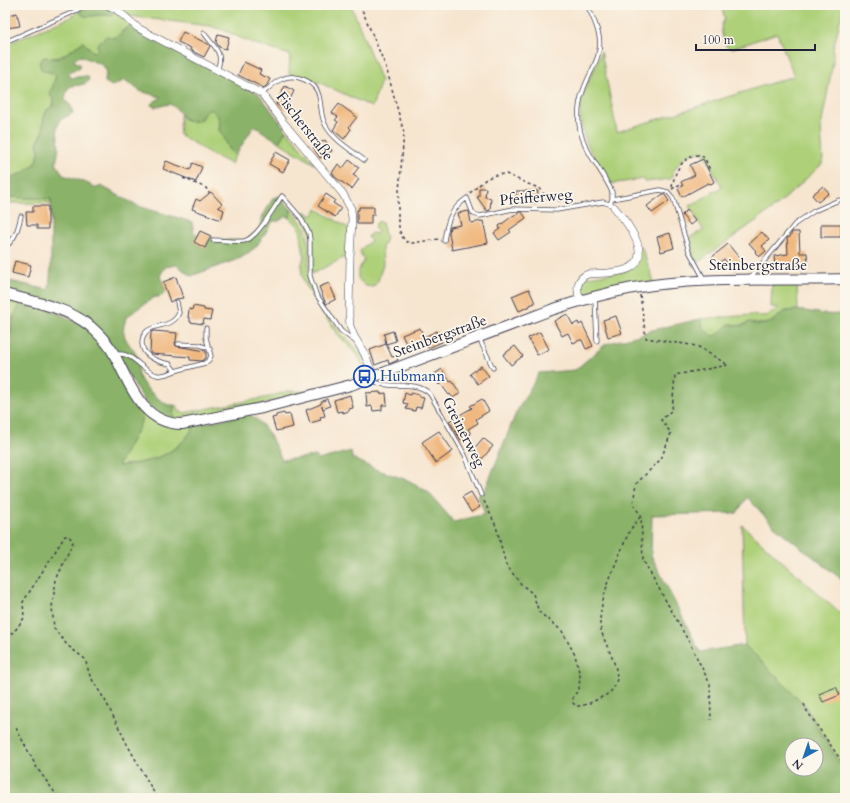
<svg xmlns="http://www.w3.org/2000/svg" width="850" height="803" viewBox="0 0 850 803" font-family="Cardo,serif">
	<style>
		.green { fill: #add078; stroke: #68795a }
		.forest { fill: #8ab268; stroke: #566a52; fill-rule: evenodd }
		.building { fill: #f0b77e }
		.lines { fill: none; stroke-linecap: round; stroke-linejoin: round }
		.lane-casing { stroke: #423f51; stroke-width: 5 }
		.street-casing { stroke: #423f51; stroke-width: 8 }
		.secondary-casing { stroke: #423f51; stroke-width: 12 }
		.path { stroke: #423f51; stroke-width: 1.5; stroke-dasharray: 3 3; stroke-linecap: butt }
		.lane { stroke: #fff; stroke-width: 3.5 }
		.street { stroke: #fff; stroke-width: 7 }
		.secondary { stroke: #fff; stroke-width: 10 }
		.labels { text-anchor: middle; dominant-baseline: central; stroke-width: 3.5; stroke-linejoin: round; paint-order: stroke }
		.street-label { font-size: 15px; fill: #22223b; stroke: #fbf7ec }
		.transit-label { font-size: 15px; fill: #164399; stroke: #fbf7ec; text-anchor: start }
	</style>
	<rect width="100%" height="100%" fill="#fbf7ec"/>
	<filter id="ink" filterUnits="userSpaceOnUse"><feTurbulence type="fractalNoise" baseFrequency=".025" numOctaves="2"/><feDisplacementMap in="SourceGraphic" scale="8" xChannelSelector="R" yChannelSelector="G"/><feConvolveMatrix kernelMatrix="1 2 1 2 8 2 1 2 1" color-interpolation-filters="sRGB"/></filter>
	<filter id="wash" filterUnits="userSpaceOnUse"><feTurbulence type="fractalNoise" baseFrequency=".012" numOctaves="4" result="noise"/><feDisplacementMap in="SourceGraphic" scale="16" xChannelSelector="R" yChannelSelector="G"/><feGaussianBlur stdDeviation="0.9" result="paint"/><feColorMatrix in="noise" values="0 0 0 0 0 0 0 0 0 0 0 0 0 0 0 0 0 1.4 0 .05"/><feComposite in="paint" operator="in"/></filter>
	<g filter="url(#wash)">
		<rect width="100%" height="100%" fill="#f6e5cf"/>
		<path class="green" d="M115,5H351L381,81L372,107L312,79L303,76L289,74L290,55L252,43L223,30L210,26L128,16Z
			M721,5H844L833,49V62L821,127L823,163L778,205L697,263L691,251L687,239L703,230L690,206L722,187L703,152C686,152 675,164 671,179L645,182L644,179L610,184C594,158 573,130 583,96C587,81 597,67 601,51L617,132L794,76L777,33L731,49L726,46C723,38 718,27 725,19Z
			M79,11C86,20 92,15 100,15C104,15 107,15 110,16L113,11L132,25L122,31L120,35L98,49L95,52L92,51L88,46C67,45 68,62 44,57L50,72L56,75C53,85 55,96 53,106L47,110L42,134L37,144L39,151L38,158L33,166L23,173L15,176L8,180L5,185V45L71,17Z
			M211,108C218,115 221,119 219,130C227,139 226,148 235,156L231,164L211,154L179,134L180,126V115L185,120H200L207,111Z
			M286,130L316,165L279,142Z
			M5,197L51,199V203H5Z
			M291,209C297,217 305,224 307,235C313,255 303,276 314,295C321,307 330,320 339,331C350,344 371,355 366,376L359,357L334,330L305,284L302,275L301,267L304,256L300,228L290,218Z
			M317,209L350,229L348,258H343L312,274C311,251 316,236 302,216L305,211L312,216Z
			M379,221L382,223L386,238L382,248L383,264L378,281L373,287L366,286L358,279V271L364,260L360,252L362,248L371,241L368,237L369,235L372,233L376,234L378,232L374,228L376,223Z
			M641,246L654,282L584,295L580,292L581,283L587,277L628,271Z
			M772,283H797L798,310L786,311L780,315L770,323L760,324L749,322C739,328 738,324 729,324L717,335L712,336L703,327L700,319L752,315L766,316L774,312L778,307H771Z
			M5,297L21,302L13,318L9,339L5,342Z
			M288,391L314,392L187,420H173L174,405L177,406L179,411L184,413L269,397Z
			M143,411L195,425C191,431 187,438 181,443C162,460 142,463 117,466L140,425Z
			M742,525L845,618V773L804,704L745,645Z"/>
		<path class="forest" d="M80,5H114L113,15L110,16C107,15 104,15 101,15C90,15 79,22 80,5Z
			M132,25L259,94L286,130L279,142L254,126L235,156C226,148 227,139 219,130C221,119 218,116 211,109C198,116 203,125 185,120L176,108L170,104L155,107L151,105L152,103L160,98L161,97L140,91L125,80L112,86L105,82L106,70L102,65L81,56L76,58L74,61L81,65L79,69L73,70L69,74L71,78L86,76L89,78L88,82C73,90 68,79 65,100L71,106L73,113L60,120L57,128L59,148L56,163L63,175L82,181L97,188L101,186L138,206L192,222L194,233L198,236L194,242L205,248L209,240H246L259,229L261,220L273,198L279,196L291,209L290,218L286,216L279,221H273L256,247L241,258L191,276L177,265L165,267L160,276L166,291L160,297H155C148,302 129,313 126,320C118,336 131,344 137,356C140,363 138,365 138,371C138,384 158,399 168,405H174L173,420L168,419L148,407L103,334L5,290V280L49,290L51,266V199L5,197V185L8,180L15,176L23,173L33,166L38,158L39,151L37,144L42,134L44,116L47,110L53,106L54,101L50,95L56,75L50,72L42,71L39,63L42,58L44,57L52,58H59L83,42L92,51L95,52L98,49L97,44L107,36L114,38C121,34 125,29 132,25Z
			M21,302C36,306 52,310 66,315C105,331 123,377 143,411L140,425L118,466C142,463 162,460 181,443C187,438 191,431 195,425L249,414C267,424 273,442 282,460L316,456L318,460L351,451L352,458L375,469L410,481L428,492L454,522L485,514L478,496L485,490L516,413L539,373L575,370L606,344L643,334L648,331L700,319L703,327L712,336L717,335L729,324L743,326L749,322C758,325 768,326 776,319C780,315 782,312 789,311C807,308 825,318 845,313V582L775,527L747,497L737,513L652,515L651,555L700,652L745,645L804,704L845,773V798H5V342L9,339L13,318ZM792,745H816V769H792Z"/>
		<g id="blocks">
			<path class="building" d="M17,13L20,26L7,28L5,16Z
				M183,32L208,44L210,46L204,57L190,50L191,48L178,42Z
				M218,34L229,37L226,49L219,47L216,42Z
				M244,62L261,70L259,74L270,79L267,85L264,88L238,75Z
				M285,86L294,91L285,110L276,104Z
				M339,104L357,117L349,127L351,129L344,139L333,130L338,122L335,120L338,117L332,113Z
				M325,140L332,151L320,158L313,147Z
				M276,152L290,160L283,172L269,164Z
				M703,159L714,182L711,184L708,183L682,197L678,189L683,186L681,182L695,175L690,165Z
				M349,160L359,167L353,175L359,179L352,189L336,178L332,173L338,164L343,168Z
				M166,161L190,170L193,163L202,167L196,182L163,169Z
				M823,186L829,193L818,202L812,195Z
				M479,188H486L485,197L491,198L490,210L487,211L477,197H479Z
				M516,191H538L537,203L516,202Z
				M211,192L222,204L218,207L224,210L221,220L192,209L196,199L200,201Z
				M326,194L335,200L333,203L341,208L335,217L318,206Z
				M663,194L665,195L669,201L652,213L647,206Z
				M33,206H48V229H37V225H27L26,212H33Z
				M359,207H374V215H371V224H357V210H359Z
				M687,210L695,221L690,225L682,215Z
				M469,211L471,223L483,221L488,243L452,250L449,233L450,227L461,225L458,213Z
				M518,212H522L526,218L509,230L511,232L499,240L494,233L500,229L499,226L514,215H518Z
				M821,224H841V237H821Z
				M200,231L211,236L205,248L194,242Z
				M762,232L769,240L762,246L766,251L759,257L755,252L756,251L749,243Z
				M792,232H799L800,253H807L808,265L775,268L774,256L788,254L787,238L790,237Z
				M670,233L674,248L661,252L657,237Z
				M728,244L741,260L739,261L742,265L734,271L724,259L718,264L712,257Z
				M15,261L31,265L28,277L12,273Z
				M176,277L183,298L176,299L170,302L163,282Z
				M329,283L336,299L326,304L319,287Z
				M529,289L535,303L530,305V306L519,311L512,296Z
				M193,306L204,308V310L212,311L210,320L204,319L203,324L190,322V318H188L189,309L192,310Z
				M567,314L573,325L578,322L579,325L582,323L593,346L586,349L582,340H580L573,343L568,333L562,336L554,321Z
				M616,316L622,333L608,337L603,320Z
				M420,328L424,337L437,331L442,342L428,348L426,345L419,348V346L409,350L402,335Z
				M154,331L177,333L176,341L175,343L176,346L206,351V358L202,361L190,360V357L152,354L150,353L151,332Z
				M393,331L396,341L386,344L384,334Z
				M540,332L549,349L537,355L528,338Z
				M386,344L392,357L396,356L398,360L389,364L388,360L375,365L370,350Z
				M515,346L523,356L511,365L503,355Z
				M481,366L489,376L478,384L470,374Z
				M442,369L450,382L452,381L460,393L453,398L450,394L449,395L440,383L439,385L433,375Z
				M380,392V394L386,393L387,405H382V410L373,411L372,406L367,407L366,393Z
				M405,393L410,395L411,393L419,395V397L424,398L421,408L416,407L415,411L406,409L408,404L403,403Z
				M350,395L353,408L349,409V411L343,413L342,411L337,412L334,400Z
				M327,399L330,406L323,409L322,406L325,416L320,417L321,420L310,423L306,410L321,404V402Z
				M482,399L489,411L476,419L478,423L468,429L471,434L461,440L449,421L472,408L470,406Z
				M284,413L285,415L290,414L293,427L276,431L272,418L276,417V415Z
				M439,431L453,451L436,463L422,442Z
				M483,438L493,446L482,459L472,451Z
				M471,492L480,507L471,512L462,497Z
				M836,687L840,695L823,702L819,694Z"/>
		</g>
	</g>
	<g filter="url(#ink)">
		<use href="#blocks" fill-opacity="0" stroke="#423f51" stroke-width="1"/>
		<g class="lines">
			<defs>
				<path id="lane" d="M587,5C592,15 597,26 599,36C603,57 589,72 583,91C579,101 578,113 579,124C582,150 602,169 612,192V199L610,204
					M204,33C213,46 225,53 217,70
					M5,42L69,14L87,5
					M262,94C268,89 274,82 282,79C295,73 316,81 319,96C322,107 320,116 326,126C334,140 351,150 364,160
					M612,199L660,190L668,192L673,198L689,251L704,279
					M213,240C223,240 234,242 244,241C257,239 274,207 282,196L301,218L309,233L310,240V276L316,294L341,331L356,342
					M444,241C447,221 450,210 467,198L472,211L474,214L480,216L513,209L557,210L603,202L612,205
					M5,247C16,239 18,228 21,216
					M750,278L795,224L814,211L839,200
					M595,298L597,341
					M177,302L179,313C172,328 158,323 147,331C144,334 142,338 142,343C142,357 159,362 170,364L175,371L205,363L209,360L211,356L206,338V328
					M479,338L493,368
					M178,344L200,345L210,349
					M116,355C130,349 143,372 157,375C163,376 170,373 175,371
					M371,379C387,392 414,378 430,394L465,455L481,495"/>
				<path id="street" d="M107,5L116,9L138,28L262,94L283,122L343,194L351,209L352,219L350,258L349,314L350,326L354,336L364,353L374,377
					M580,301C577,290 575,279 588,274C601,273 616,274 628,269C655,257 626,221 614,207"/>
				<path id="secondary" d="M5,294C33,302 67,307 90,326C98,333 105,340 111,349C129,379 139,424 182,424L262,408L351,385L551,310C578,301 606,293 633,288C703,276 774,281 845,279"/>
			</defs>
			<use href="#lane" class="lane-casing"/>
			<use href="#street" class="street-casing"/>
			<use href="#secondary" class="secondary-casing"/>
			<path class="path" d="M360,5L386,67L404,133L398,203V221L400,232L403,238L407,242L412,243L439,239
				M183,178L206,188L209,193
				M672,187C675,173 679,161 694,156C697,155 700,154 702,156C706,159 708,166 710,170
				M672,189L682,183
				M470,193L486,179L495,175L506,174L528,184L539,188L547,198L567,202
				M640,295L646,338L697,346L728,365L675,375L672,410L661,420L671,433L661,459L636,484L633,504L641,516L643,560L689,642L710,684L711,720
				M484,501L496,526L506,565L521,584L533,594L539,612L562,631L575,655L580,676L579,689L573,697V703L576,706C586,706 594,701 602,697C637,681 599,645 600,621C601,597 611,575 620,553C623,546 626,538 630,531C633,525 637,521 641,516
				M5,636L14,632L24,618L23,602L65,536H69L73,542L56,580L52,607L54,628L67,645L85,659L90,676L106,702L127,744L157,798
				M804,704L807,711L845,766
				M16,728L37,768L58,797
				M55,798L84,795L109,798
				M152,798L156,796"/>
			<use href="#lane" class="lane"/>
			<use href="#street" class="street"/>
			<use href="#secondary" class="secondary"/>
		</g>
	</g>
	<defs>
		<symbol id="bus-ring" viewBox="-11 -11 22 22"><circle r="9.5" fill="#fbf7ec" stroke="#1a4fb4" stroke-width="1.5"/><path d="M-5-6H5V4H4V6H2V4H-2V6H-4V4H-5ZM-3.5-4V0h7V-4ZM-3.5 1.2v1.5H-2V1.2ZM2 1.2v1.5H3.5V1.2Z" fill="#1a4fb4"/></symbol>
	</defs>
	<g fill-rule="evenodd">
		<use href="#bus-ring" x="352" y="364" width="25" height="25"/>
	</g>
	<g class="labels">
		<g class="street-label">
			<text transform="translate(305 126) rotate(52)">Fischerstraße</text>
			<text transform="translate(536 197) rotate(-5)">Pfeifferweg</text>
			<text x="758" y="265">Steinbergstraße</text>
			<text transform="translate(440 336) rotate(-20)">Steinbergstraße</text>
			<text transform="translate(464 432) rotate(63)">Greinerweg</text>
		</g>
		<g class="transit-label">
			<text x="380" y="376">Hubmann</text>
		</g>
	</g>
	<rect width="850" height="803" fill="none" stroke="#fbf7ec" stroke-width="20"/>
	<g transform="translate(804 757) rotate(220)"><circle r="19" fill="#fbf7ec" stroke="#a4a2a5"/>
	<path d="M0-3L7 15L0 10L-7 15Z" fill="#1f6fb2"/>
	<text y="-6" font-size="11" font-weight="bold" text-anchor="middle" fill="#22223b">N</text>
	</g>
	<path d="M696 44v6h119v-6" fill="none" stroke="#22223b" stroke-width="2"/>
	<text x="702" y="44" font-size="12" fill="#22223b" stroke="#fbf7ec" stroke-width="3" paint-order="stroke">100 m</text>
</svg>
